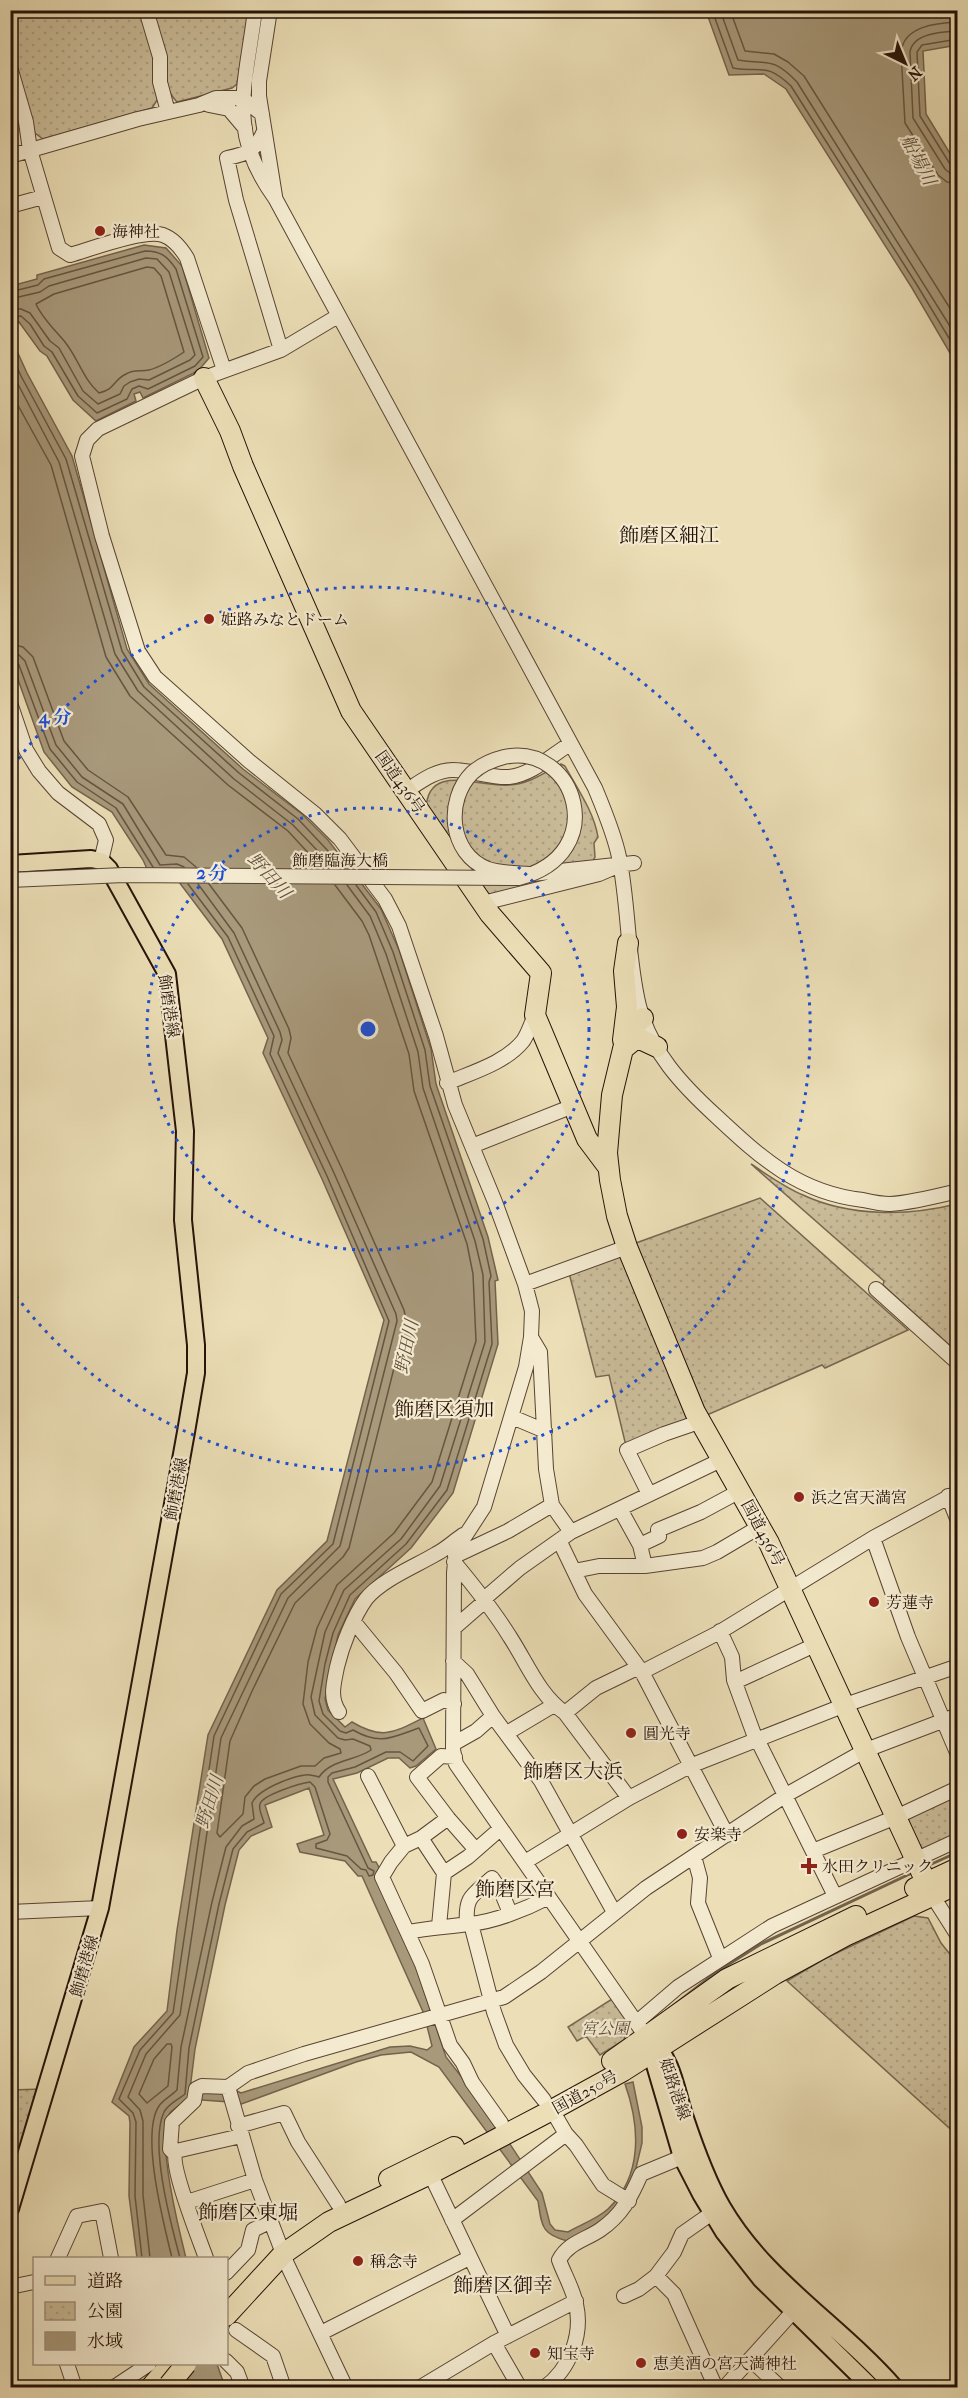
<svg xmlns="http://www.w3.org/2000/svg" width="968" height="2398" viewBox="0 0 968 2398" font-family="'IM FELL French Canon','Noto Serif JP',serif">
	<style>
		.park { fill: url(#park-dots); stroke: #786650; stroke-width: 1.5 }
		.water { fill: #a8997b; stroke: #74634c; stroke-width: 1.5; fill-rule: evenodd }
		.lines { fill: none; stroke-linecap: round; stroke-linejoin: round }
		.shore { stroke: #665540; stroke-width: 1.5 }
		.stream { stroke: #74634c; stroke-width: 3 }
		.minor-casing { stroke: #574432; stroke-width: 16 }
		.major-casing { stroke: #251106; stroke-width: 20 }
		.highway-casing { stroke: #251106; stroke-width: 22 }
		.minor { stroke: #f3ead0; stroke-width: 14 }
		.major { stroke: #ecdfb7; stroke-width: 16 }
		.highway { stroke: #ecdfb7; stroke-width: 20 }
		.minor-bridge-casing { stroke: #574432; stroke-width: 16; stroke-linecap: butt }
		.highway-bridge-casing { stroke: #251106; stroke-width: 22; stroke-linecap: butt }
		.minor-bridge { stroke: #f3ead0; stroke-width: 14 }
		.highway-bridge { stroke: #ecdfb7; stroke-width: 20 }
		.ring { fill: none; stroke: #1d4ed8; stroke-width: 3; stroke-dasharray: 3 6 }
		.poi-dot { fill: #8f2418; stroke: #f3ead0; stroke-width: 2 }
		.labels { text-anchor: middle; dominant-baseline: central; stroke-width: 4.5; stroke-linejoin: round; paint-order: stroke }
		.poi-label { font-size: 16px; fill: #251106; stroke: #f3ead0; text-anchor: start }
		.street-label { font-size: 16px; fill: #251106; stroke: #f3ead0 }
		.park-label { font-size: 16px; font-style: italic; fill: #5f4d39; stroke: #f3ead0 }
		.water-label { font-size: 18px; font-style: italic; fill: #604e3b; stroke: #f3ead0 }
		.quarter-label { font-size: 20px; fill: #251106; stroke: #f3ead0 }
		.centre { fill: #1d4ed8; stroke: #f3ead0; stroke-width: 3 }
		.ring-label { font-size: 18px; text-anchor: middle; font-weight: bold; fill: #1d4ed8; stroke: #f3ead0; stroke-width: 4.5; stroke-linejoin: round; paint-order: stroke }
	</style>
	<defs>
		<pattern id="park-dots" width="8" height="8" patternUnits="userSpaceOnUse" patternTransform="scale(1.5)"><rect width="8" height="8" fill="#cabc99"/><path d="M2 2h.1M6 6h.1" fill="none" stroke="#ada182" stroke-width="1.8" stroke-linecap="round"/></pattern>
	</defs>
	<rect width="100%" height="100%" fill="#ecdfb7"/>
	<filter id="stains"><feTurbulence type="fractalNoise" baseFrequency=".00333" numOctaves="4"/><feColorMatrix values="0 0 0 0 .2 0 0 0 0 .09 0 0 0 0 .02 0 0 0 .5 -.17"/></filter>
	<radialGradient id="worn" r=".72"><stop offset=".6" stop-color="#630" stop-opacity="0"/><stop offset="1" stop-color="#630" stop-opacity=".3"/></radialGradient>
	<path class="park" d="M11,11H141L155,61L159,97L152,108L43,139L32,131L11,47Z
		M152,11H249L237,84L232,88L177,102C159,85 157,35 152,11Z
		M561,764L565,766C577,788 594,812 598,837L594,843L595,857L586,874L493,897L479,888L426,810C427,761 479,788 509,785C529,784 544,773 561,764Z
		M751,1164C768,1175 784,1187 803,1195C850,1217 908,1216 957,1204V1352L883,1285L884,1281Z
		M760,1198L908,1330L825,1368L822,1365L707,1415L636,1243Z
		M621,1255L688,1421L626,1446L609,1375L596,1377L569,1273Z
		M957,1791V1835L925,1850L919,1847L906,1820Z
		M914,1916L928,1918L941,1943L957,1963V2135L787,1981L824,1959Z
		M612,1999L628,2023L624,2040L600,2055L586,2036L577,2041L568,2027Z
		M42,2089L11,2194V2090Z"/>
	<path class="water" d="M706,11H957V45L923,51L926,114L957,165V365L912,288L786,89L764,74L729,75Z
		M144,245L166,248L182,266L209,358L198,371L143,398L140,392L134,394L136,401L96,421L73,400L47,356L40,351L19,322L11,325V286L37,279V275Z
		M11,338L27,373L72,456L127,649L149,684L243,769L302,814L328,840L381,909L399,950L431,1049L436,1084L488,1237L498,1280L495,1281L498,1344L453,1493L411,1548L355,1599L338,1635L325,1699L328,1710L345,1727L352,1722C382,1740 393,1733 423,1718L436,1749L416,1766L410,1768L399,1758H388L357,1773L333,1779L372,1862H376L381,1871L415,1963L446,2057L491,2115L542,2193L550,2224L555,2230L568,2232C580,2225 597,2219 608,2209C643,2176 640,2126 625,2084L633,2082L642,2127V2143L632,2185L615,2214L567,2241C541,2234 542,2226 538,2201L439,2067L411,2052L381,2055L356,2062L236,2106L229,2102L189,2099C184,2103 174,2108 170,2113C155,2136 179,2230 186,2258H137L129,2196L130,2123L129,2116L112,2102L134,2047L167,2011L177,1930L208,1735L277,1590L327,1541L384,1320L322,1179L263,1053L268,1038L222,939L176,878L152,880L143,860L112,812L72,787L44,752L11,660ZM309,1788L324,1835L297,1844L300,1852L345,1861L358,1876H362L424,2014L432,2046L427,2050L410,2046L390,2047L241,2093L233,2089H190L195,2049L225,1905L239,1850L251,1836L272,1827L265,1805Z
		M173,2364H217L225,2387H181Z"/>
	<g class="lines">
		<path class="shore" d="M712,10L733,68C762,73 766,62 791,86L917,285L958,353
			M720,10L738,60C768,65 772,56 797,82L958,339
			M730,10L745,51L774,54L788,62L804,76L958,321
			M958,22C936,23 904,26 901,52L905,123L938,175L947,182L958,183
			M958,31C942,32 913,33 910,52L913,118L945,169L951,174H958
			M958,39L922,45L917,52L920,116L950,164L958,167
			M147,267L154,268L161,276L184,352C175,358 161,367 149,370C142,372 134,369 126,374C113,380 116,389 99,393C83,379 78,358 65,342C55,330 42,318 36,304L54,294Z
			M10,292L38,285L44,279L145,251C161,251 167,256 176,269L203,357L195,366L148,389L139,386L132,389L127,399L97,413L78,396L52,352L44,346L30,324L21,316L10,318
			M10,299L40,292L49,286L146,258L157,259L169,272L195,355L190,360L149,380L139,379L130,382L124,386L120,394L98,404L83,391L59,348L50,341L30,313L21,309H10
			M10,351L21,376L66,459L122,651L144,687L239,773L298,819L344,868
			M10,369L59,462L115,654L138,691L234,779L293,825L334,868
			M10,391L51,465L106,657L130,696L228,785L288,831L322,868
			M10,644L23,647L33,657L64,741L88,770L128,797L166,855L184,857L196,867
			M10,653L19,655L25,661L56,745L82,777L123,804L160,865L177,864L184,867
			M10,661H15L19,665L50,749L77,782L116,808L153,867
			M209,884L242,928L289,1029L291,1038L288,1053L342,1169L404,1310L406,1320L349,1548L343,1557L295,1603L253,1689L230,1741L217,1833L220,1837L243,1814L245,1797L254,1786L265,1779L301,1766H315L324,1758L341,1753L340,1749L329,1743L310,1724L303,1704L308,1662L317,1628L337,1585L394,1533L432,1482L476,1341L473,1274L467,1244L414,1091L409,1054L369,935L362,921L335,885
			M167,2044H171L172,2047L168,2086L147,2103L139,2094L154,2059Z
			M142,2258L135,2196L136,2122L133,2113L119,2099L140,2050L173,2013L214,1736L281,1594L333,1544L389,1321L327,1176L270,1054L274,1036L228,937L188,884
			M150,2258L143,2195V2121L140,2110L128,2097L146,2054L180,2015L221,1738L288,1598L340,1546L397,1321L396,1314L334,1173L278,1053L282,1040L280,1032L234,933L198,884
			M172,2258C164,2225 140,2134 159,2106C163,2100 171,2096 177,2090L181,2047L212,1902L226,1847L242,1826L254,1819L252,1803C258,1789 291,1777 305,1775C310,1774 315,1776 319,1777C330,1760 355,1761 371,1750L370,1746L353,1739L345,1740L338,1738L315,1715L311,1697L325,1632L344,1590L401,1539L440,1486L485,1342L483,1275L475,1241L423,1088L418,1052L386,954L370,916L347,885
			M180,2258C171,2224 149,2144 164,2112C168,2104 179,2099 185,2094L189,2048L219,1904L233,1849L247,1832L264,1823C263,1818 258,1809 260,1804C262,1795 301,1783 310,1782L315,1787L330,1834L327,1840L316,1844V1848L347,1856L361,1869L366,1870L369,1876L373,1875L374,1871L368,1868L328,1782V1777L332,1773L355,1767L386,1752H400L413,1761L428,1746L419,1728C392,1737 381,1746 353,1730L346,1733L340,1731L323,1714L319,1701L325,1664L333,1633L350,1595L406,1544L447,1490L492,1344L489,1282L491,1276L483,1239L430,1086L425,1050L393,952L376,912L356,885"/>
		<path class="stream" d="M925,1867L958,1852
			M660,2016L718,1971L761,1944L914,1872"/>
		<defs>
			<path id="minor" d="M146,10L160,57V82L168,112
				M255,10C246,85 226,131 275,198L595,788C604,810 614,833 619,857C629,906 627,957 639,1006C651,1052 682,1085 716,1116C761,1158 799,1193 863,1200C872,1202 882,1204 890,1204C910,1203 938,1196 958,1191
				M270,10L259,81V96L275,196
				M10,67L26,122L30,150L59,248L70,255C91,249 144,229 163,235C174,239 181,248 187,258L224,370
				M209,105L229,109L245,128
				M264,131C256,151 247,154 227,158L236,200L281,350
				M10,156L138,119L199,105L216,98H242L262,114
				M10,206L43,197
				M338,316L281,350L204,378L98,429L87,440L82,456L102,536L138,651L155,677L173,693L249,761L315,814L340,839L385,899L399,926L436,1036L455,1105L495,1202L525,1284L532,1311L531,1337L526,1367L484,1507L456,1550L454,1573L453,1750L456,1764L647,2038
				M10,703L26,750L39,771L58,793L99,824L106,840L101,861
				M406,791C420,782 435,770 453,770C472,770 490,778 509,777C531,775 552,755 570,744
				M532,874L634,863
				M483,903L599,874L620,865
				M447,1083C473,1072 505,1063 523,1041C528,1034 531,1024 535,1015
				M472,1146L573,1106
				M525,1284L627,1247
				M876,1289L958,1363
				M531,1337L540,1352L546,1469L552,1505L571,1532
				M512,1417L545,1431
				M649,1494L627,1450L664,1434L699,1422
				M948,1496L958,1521
				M620,1509L640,1545L645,1566
				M873,1538L908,1637L958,1755
				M560,1542L585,1594L642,1672L727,1835
				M640,1545L659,1536L658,1530L701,1512L740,1491
				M455,1556L508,1531L552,1505
				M454,1562C474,1586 494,1611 510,1637C527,1663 539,1695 565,1713L629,1798
				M574,1571L599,1566H645L703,1558L717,1552L761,1526
				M484,1599L520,1568L571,1532L721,1460
				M354,1622L396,1673L422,1711L444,1700L454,1704
				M454,1628L485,1601
				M720,1631L732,1657L734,1680L756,1740
				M453,1661L467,1674L493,1716L541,1781L614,1912
				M735,1682L817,1644
				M339,1712C329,1697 334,1683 337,1667C342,1646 353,1617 366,1599C381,1580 416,1566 436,1554C446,1549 454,1541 463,1535
				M565,1713L596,1688L635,1669L642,1672L718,1633L873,1538L958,1492
				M507,1733L554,1705
				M757,1739L835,1896
				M453,1744L476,1731L493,1716
				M455,1757L441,1756L417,1777L448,1818L476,1850
				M368,1776L404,1846
				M448,1818L421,1838L404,1846L391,1862L382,1877L422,1964L450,2045L463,2063L472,2082L501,2123
				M421,1838L444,1873
				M813,1851L896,1817L958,1788
				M694,1856L700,1878L698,1903L720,1958
				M525,1862L629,1798L690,1766L845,1705L958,1666
				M932,1895L958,1936
				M10,1912L100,1908
				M467,1924C465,1896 472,1896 492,1878L501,1891L510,1913
				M471,1924L494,2012L506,2045L524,2075L544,2100
				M439,1926L444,1873L468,1857L500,1829
				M408,1932C428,1928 448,1927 469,1924C494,1922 526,1909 549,1897
				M637,2022L678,1987L772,1926L958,1840
				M228,2087L255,2180L287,2264L346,2388
				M238,2126L284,2113L298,2142L338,2204
				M566,2134L576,2145L603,2185L629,2201
				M174,2153L170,2149L172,2122L194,2101L196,2089L202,2086L228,2087L248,2073L304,2054L504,1997L541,1972L646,1888L786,1795L866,1750L958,1715
				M427,2167L508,2336
				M187,2202L255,2180
				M712,2213L682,2234L674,2252L656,2276L674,2294L716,2388
				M452,2220L566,2134L552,2110
				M58,2258L77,2216L102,2211L111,2258
				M206,2258C200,2241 169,2164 176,2151L241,2136
				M226,2273L248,2250L253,2230L271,2221
				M10,2287L34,2282
				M624,2296L639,2289L656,2276
				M236,2330L273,2356L284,2388
				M321,2333L469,2258
				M494,2343L520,2388
				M750,2359L781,2388
				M226,2361L237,2372L243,2388
				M67,2364L75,2388
				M113,2388L149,2364
				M419,2388L494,2343L576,2301
				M544,2388C570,2369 583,2335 576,2304C573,2289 564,2274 559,2260C568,2243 585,2240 600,2230C622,2215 631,2197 641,2174L682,2157
				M724,2388L799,2305"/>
			<path id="major" d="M10,864L91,859L101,861L109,869L167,974L185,1131L183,1220L196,1345V1373L186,1432L100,1908L10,2209
				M650,2040C673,2058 676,2092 685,2118C695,2148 706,2179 722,2207C765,2281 839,2324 895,2388
				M648,2041L682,2157L701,2194L724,2232L761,2279L872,2388"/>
			<path id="highway" d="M204,378L230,431L243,466L351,711L490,914L541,973L535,1015L587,1139L608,1167
				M643,1018L630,1030L623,1049L612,1095L607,1153L610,1180L617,1216L627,1247L695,1412L769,1543L932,1895
				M623,1040L627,1007L624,971L628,943
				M623,1049L634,1040H642L657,1047
				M915,1888L958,1868
				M612,2061L727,1979L856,1916
				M389,2179L454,2147
				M226,2316L283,2254L329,2222L430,2174L552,2110L623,2071L775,1974L845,1936L958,1884
				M150,2388L164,2372"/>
		</defs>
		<use href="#minor" class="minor-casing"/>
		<use href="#major" class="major-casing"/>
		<use href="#highway" class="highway-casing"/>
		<use href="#minor" class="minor"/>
		<use href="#major" class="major"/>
		<use href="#highway" class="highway"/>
		<defs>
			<path id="minor-bridge" d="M10,880L124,875L519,878C612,854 576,742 504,757C492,760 482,764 472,773C445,800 449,854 488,869C500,873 516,873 529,874"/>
			<path id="highway-bridge" d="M169,2385L186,2364"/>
		</defs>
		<use href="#minor-bridge" class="minor-bridge-casing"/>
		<use href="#highway-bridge" class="highway-bridge-casing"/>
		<use href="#minor-bridge" class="minor-bridge"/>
		<use href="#highway-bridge" class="highway-bridge"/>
	</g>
	<g class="ring">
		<circle cx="368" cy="1029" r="221"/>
		<path d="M13 766A442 442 0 1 1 13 1292"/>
	</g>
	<g class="poi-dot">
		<circle cx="100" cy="231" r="6"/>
		<circle cx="209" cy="619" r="6"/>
		<circle cx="799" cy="1497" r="6"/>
		<circle cx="874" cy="1602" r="6"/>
		<circle cx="631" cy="1733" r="6"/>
		<circle cx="682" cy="1834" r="6"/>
		<path d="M806 1857h6v6h6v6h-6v6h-6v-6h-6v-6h6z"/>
		<circle cx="358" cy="2261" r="6"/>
		<circle cx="535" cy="2353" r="6"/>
		<circle cx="641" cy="2363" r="6"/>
	</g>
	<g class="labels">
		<g class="poi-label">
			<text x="112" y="231">海神社</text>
			<text x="221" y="619">姫路みなとドーム</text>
			<text x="811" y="1497">浜之宮天満宮</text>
			<text x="886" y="1602">芳蓮寺</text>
			<text x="643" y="1733">圓光寺</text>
			<text x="694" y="1834">安楽寺</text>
			<text x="822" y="1866">水田クリニック</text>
			<text x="370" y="2261">稱念寺</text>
			<text x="547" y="2353">知宝寺</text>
			<text x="653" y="2363">恵美酒の宮天満神社</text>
		</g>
		<g class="street-label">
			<text transform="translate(400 782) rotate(55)">国道436号</text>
			<text x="340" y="860">飾磨臨海大橋</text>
			<text transform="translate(169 1006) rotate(81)">飾磨港線</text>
			<text transform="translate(176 1489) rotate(-80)">飾磨港線</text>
			<text transform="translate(763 1533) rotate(62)">国道436号</text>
			<text transform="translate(84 1966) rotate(-74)">飾磨港線</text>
			<text transform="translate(675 2089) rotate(71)">姫路港線</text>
			<text transform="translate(585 2092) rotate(-29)">国道250号</text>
		</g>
		<g class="park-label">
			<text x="605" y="2028">宮公園</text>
		</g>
		<g class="water-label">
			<text transform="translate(918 160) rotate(63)">船場川</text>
			<text transform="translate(269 876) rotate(48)">野田川</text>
			<text transform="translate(407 1347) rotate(-78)">野田川</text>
			<text transform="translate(210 1802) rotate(-73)">野田川</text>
		</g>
		<g class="quarter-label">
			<text x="669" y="535">飾磨区細江</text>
			<text x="444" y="1409">飾磨区須加</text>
			<text x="573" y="1771">飾磨区大浜</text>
			<text x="515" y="1889">飾磨区宮</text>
			<text x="248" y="2212">飾磨区東堀</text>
			<text x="503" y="2285">飾磨区御幸</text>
		</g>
	</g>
	<circle cx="368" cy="1029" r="9" class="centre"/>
	<g class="ring-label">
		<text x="55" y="723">4 分</text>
		<text x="212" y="879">2 分</text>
	</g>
	<rect width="968" height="2398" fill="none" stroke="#ecdfb7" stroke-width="36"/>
	<rect x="12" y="12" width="944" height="2374" fill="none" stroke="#251106" stroke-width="3"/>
	<rect x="18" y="18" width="932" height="2362" fill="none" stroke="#251106" stroke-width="1.5"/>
	<rect x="33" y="2257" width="195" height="108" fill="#f3ead0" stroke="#a1937f" stroke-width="1.5"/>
	<rect x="45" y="2276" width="30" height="9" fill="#ecdfb7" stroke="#a1937f" stroke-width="1.5"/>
	<text x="87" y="2287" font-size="18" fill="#251106">道路</text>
	<rect x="45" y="2302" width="30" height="18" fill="url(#park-dots)" stroke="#a1937f" stroke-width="1.5"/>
	<text x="87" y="2317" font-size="18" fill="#251106">公園</text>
	<rect x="45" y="2332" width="30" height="18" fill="#a8997b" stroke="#a1937f" stroke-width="1.5"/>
	<text x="87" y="2347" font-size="18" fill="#251106">水域</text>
	<g transform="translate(905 63) rotate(137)" stroke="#f3ead0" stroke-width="4.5" paint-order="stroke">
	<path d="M0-4.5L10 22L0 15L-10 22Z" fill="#251106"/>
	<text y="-9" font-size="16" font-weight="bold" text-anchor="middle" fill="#251106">N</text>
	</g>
	<rect width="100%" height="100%" filter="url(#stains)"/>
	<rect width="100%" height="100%" fill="url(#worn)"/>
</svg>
